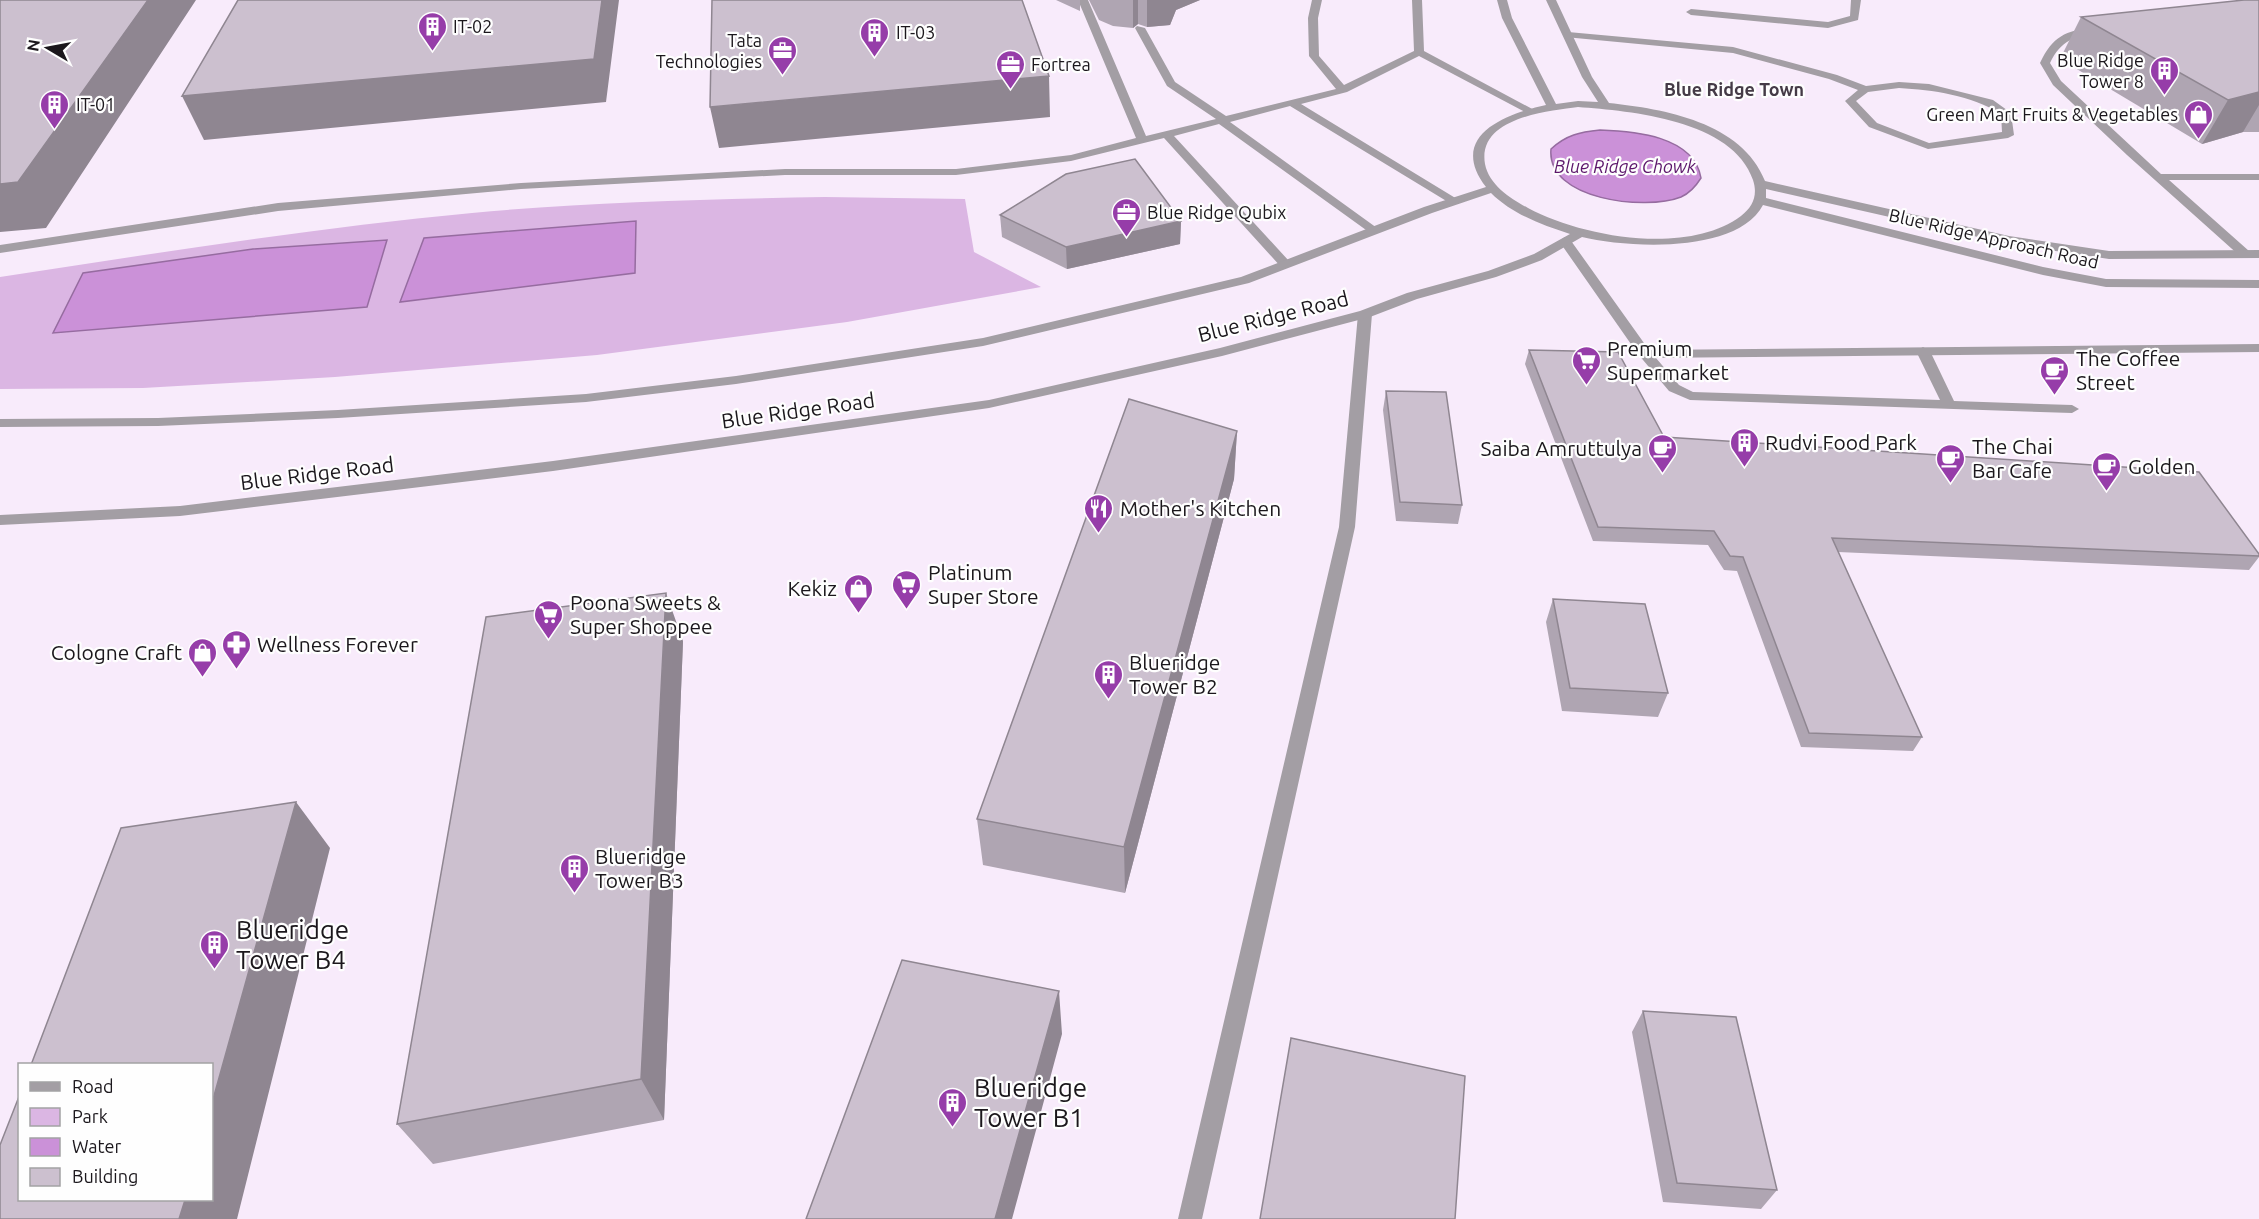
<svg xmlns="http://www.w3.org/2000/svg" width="2259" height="1219" viewBox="0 0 2259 1219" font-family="Ubuntu,sans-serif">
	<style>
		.green { fill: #dbb6e3 }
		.water { fill: #cb91d8; stroke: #966ca0; stroke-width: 1.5 }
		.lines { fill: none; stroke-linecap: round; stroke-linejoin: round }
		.service { fill: #a39ea4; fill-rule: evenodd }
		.minor { fill: #a39ea4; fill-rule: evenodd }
		.tertiary { fill: #a39ea4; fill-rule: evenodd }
		.wall { fill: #afa5b2 }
		.shaded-wall { fill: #8f8691 }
		.building { fill: #ccc0cf; stroke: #8f8691; stroke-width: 1.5 }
		.labels { text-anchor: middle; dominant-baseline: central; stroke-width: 4.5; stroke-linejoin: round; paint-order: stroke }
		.far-poi-label { font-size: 18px; fill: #1b171c; stroke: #fefefe; text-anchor: start }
		.far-neighbourhood-label { font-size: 18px; font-weight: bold; fill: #453b47; stroke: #fefefe }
		.far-water-label { font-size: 18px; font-style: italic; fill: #5c166b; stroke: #fefefe }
		.far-street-label { font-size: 18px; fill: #1b171c; stroke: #fefefe }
		.street-label { font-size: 21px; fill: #1b171c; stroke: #fefefe }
		.poi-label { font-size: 21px; fill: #1b171c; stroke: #fefefe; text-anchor: start }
		.near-poi-label { font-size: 26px; fill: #1b171c; stroke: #fefefe; text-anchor: start }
	</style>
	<rect width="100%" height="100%" fill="#f8ebfb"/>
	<path class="green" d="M825,197L965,199L974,252L1041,287L847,322L597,355L335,377L143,388L0,389V277C157,253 313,228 472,213C589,202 707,199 825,197Z"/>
	<path class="water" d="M1600,130C1634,131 1694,136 1701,178C1696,186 1690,193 1681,197C1646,211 1546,200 1551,149C1566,135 1580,132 1600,130Z
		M636,221L635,273L400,302L424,238Z
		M387,240L367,307L53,333L83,273L253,249Z"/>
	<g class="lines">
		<path class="service" d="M1078,0H1088L1146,136L1216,119L1167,86L1135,28L1137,26L1145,28L1175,82L1226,116L1336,89L1309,56L1308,18L1312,0H1322L1318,18L1319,56L1344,85L1414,51L1412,0H1422L1424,51L1536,111L1531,114L1527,113L1419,56L1347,92L1301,104L1457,199V203L1453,205L1290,106L1230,122L1377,228L1379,231L1373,235L1219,124L1174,136L1289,261L1291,264L1289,267H1281L1164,138L1071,161L956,175H785L521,189L278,211L0,253V245L278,203L521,183L785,169H956L1071,155L1136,138Z
			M2094,27L2099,30L2097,32C2074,37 2061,40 2050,63L2061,81L2161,174H2259V180H2169L2249,251L2251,254L2249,257H2241L2127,155L2053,85L2040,63C2053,36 2065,31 2094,27Z
			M1568,32L1733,47L1837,75L1866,86L1899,82L1929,84L1993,100L2011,113L2014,135L2008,138L1928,149L1869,127L1845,101L1858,90L1829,79L1733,53L1565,37L1563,35ZM1899,88C1933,90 1971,95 2001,114L2002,132L1929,143L1877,123L1856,101L1868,92Z
			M1365,310L1372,314L1355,527L1202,1219H1178L1339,527L1358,314Z
			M1923,347L1930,351L1954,401L2072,405L2079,409L2072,413L1690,400L1669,391L1638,354L1645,350L1650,351L1679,385L1693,392L1940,400L1916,351Z"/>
		<path class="minor" d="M1851,0H1861L1858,20L1828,28L1691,15L1686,12L1691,9L1828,22L1850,16Z
			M1565,237L1569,238L1649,350L2259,344V352L1645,358L1640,357L1559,241Z"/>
		<path class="tertiary" d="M1497,0H1507L1512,18L1556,104L1578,101L1598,102L1582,77L1546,0H1556L1592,77L1609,103C1664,109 1742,122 1765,181L2009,236L2109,251L2259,250V258L2109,259L2009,244L1766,189V198L2043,267L2106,279L2259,280V288L2106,287L2043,275L1763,205C1737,254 1628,248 1582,237L1542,260L1496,277L1417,299L1370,317L1222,356L989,408L553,471L180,516L0,525V515L180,506L553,461L989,400L1220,348L1360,311L1407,293L1488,271L1534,254L1570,234C1542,225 1512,214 1491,193L1432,213L1249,283L983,346L736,384L586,402L338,418L158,426L0,427V419L158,418L338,410L586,394L736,376L983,338L1241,277L1424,207L1486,187C1447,136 1505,114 1546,105L1502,18ZM1578,107C1631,111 1733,120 1753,180C1758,195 1753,207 1741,216C1687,256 1582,237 1528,208C1511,199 1489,185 1485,164C1477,118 1547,111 1578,107Z"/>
	</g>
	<path class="wall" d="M1056,0H1080V11Z
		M1089,0H1200L1176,10L1170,25L1147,27L1138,24L1133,28L1113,26L1099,20Z
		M2259,0V132H2243L2202,144L2060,59L2081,17Z
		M1000,215L1181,221L1180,244L1067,269L1002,237Z
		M1529,350L1664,437L2259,554V557L2249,570L1838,552L1922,737L1913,751L1801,747L1737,571L1724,570L1708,545L1593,541L1525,364Z
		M1386,391L1462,505L1458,524L1396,521L1383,410Z
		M1237,431L1234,479L1125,893L983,865L977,819Z
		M1553,599L1668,693L1658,717L1562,711L1546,622Z
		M683,641L664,1120L433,1164L397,1124Z
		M1643,1011L1777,1190L1761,1209L1663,1202L1632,1032Z"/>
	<path class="shaded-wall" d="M148,0H196L46,228L0,232V184Z
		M602,0H619L606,102L204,140L182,96Z
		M1133,0H1138V24L1133,28Z
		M1147,0H1200L1176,10L1170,25L1147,27Z
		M1049,76L1050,117L719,148L710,107Z
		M2259,92V105L2243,132L2202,144L2228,100Z
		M1181,221L1180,244L1067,269L1066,247Z
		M1237,431L1234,479L1125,893L1124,847Z
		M666,593L683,641L664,1120L641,1079Z
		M296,802L330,848L237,1219H179L185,1200H212V1103Z
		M1059,991L1062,1034L1012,1219H995Z"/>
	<path class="building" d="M0,0H148L18,182L0,184Z
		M238,0H602L594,59L182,96Z
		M712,0H1022L1049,76L710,107Z
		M2244,0H2259V92L2228,100L2081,17Z
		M1135,159L1181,221L1066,247L1000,215L1066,174Z
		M1529,350L1618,352L1664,437L2199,472L2259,554V556L1832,538L1922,737L1809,733L1743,557L1730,556L1714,531L1598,527Z
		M1386,391L1446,392L1462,505L1400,502Z
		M1129,399L1237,431L1124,847L977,819Z
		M666,593L641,1079L397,1124L486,617Z
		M1553,599L1645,604L1668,693L1570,688Z
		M296,802L212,1103V1065H31L121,828Z
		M902,960L1059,991L995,1219H806Z
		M1643,1011L1736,1017L1777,1190L1677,1183Z
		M1291,1038L1465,1076L1455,1219H1260Z
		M20,1094V1200H185L179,1219H0V1145Z"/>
	<defs>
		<symbol id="building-pin" viewBox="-11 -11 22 30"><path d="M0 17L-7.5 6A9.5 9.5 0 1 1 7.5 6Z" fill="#963da9" stroke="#fefefe"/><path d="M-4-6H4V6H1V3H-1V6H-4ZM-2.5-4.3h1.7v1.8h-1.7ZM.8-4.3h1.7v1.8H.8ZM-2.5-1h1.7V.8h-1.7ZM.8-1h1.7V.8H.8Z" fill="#fff"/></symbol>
		<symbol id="office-pin" viewBox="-11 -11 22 30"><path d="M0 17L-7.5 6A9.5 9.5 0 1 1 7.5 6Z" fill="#963da9" stroke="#fefefe"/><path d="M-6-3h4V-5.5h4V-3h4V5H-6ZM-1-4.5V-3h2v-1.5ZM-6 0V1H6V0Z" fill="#fff"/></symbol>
		<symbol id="shop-pin" viewBox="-11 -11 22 30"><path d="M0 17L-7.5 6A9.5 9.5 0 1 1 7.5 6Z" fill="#963da9" stroke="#fefefe"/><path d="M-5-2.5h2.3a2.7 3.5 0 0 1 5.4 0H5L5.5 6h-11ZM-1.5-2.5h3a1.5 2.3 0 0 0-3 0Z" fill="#fff"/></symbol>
		<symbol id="supermarket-pin" viewBox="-11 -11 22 30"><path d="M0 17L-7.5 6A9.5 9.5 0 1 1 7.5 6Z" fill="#963da9" stroke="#fefefe"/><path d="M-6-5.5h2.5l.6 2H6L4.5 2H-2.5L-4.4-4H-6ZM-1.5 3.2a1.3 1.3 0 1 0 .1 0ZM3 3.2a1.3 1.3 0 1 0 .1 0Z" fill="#fff"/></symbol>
		<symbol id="cafe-pin" viewBox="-11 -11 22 30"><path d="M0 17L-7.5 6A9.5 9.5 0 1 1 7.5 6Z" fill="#963da9" stroke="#fefefe"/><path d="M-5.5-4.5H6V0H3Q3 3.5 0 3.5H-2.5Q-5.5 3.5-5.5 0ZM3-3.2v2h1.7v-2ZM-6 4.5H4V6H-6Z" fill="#fff"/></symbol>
		<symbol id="restaurant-pin" viewBox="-11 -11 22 30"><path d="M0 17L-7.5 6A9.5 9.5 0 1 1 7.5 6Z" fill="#963da9" stroke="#fefefe"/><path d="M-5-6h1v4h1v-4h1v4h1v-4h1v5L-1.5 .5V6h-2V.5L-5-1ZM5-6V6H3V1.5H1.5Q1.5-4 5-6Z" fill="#fff"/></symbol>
		<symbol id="pharmacy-pin" viewBox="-11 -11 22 30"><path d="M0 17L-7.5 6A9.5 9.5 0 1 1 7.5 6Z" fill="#963da9" stroke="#fefefe"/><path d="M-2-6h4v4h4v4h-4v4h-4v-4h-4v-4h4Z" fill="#fff"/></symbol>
	</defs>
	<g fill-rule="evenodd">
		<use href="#building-pin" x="416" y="10" width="33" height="45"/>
		<use href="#building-pin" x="858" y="16" width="33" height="45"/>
		<use href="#office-pin" x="766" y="34" width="33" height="45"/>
		<use href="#office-pin" x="994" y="48" width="33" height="45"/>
		<use href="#building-pin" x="2148" y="54" width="33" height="45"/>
		<use href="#building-pin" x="38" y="88" width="33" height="45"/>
		<use href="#shop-pin" x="2182" y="98" width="33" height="45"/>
		<use href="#office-pin" x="1110" y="196" width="33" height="45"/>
		<use href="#supermarket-pin" x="1570" y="344" width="33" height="45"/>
		<use href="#cafe-pin" x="2038" y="354" width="33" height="45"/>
		<use href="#building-pin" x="1728" y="426" width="33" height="45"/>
		<use href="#cafe-pin" x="1646" y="432" width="33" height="45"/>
		<use href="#cafe-pin" x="1934" y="442" width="33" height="45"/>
		<use href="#cafe-pin" x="2090" y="450" width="33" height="45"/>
		<use href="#restaurant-pin" x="1082" y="492" width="33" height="45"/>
		<use href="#supermarket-pin" x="890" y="568" width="33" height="45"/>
		<use href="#shop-pin" x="842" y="572" width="33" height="45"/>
		<use href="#supermarket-pin" x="532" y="598" width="33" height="45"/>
		<use href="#pharmacy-pin" x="220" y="628" width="33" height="45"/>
		<use href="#shop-pin" x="186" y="636" width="33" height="45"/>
		<use href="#building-pin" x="1092" y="658" width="33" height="45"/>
		<use href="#building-pin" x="558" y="852" width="33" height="45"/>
		<use href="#building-pin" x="198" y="928" width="33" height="45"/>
		<use href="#building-pin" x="936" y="1086" width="33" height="45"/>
	</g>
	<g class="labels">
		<g class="far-poi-label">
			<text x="453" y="26">IT-02</text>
			<text x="896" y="32">IT-03</text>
			<text x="762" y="40" text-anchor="end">Tata<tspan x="762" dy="21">Technologies</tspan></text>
			<text x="2144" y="60" text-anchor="end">Blue Ridge<tspan x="2144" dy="21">Tower 8</tspan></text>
			<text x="1031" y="64">Fortrea</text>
			<text x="76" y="104">IT-01</text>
			<text x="2178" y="114" text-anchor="end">Green Mart Fruits &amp; Vegetables</text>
			<text x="1147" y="212">Blue Ridge Qubix</text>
		</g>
		<g class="far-neighbourhood-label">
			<text x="1734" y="89">Blue Ridge Town</text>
		</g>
		<g class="far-water-label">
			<text x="1625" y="166">Blue Ridge Chowk</text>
		</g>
		<g class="far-street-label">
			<text transform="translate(1994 238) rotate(13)">Blue Ridge Approach Road</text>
		</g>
		<g class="street-label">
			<text transform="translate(1273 316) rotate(-14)">Blue Ridge Road</text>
			<text transform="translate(798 410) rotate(-8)">Blue Ridge Road</text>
			<text transform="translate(317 473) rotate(-7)">Blue Ridge Road</text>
		</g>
		<g class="poi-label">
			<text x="1607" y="348">Premium<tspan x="1607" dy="24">Supermarket</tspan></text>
			<text x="2076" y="358">The Coffee<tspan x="2076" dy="24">Street</tspan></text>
			<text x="1765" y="442">Rudvi Food Park</text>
			<text x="1972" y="446">The Chai<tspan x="1972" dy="24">Bar Cafe</tspan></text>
			<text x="1642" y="448" text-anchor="end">Saiba Amruttulya</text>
			<text x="2128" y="466">Golden</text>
			<text x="1120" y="508">Mother's Kitchen</text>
			<text x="928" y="572">Platinum<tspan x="928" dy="24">Super Store</tspan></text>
			<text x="837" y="588" text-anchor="end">Kekiz</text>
			<text x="570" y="602">Poona Sweets &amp;<tspan x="570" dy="24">Super Shoppee</tspan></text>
			<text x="257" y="644">Wellness Forever</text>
			<text x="182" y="652" text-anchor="end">Cologne Craft</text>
			<text x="1129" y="662">Blueridge<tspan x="1129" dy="24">Tower B2</tspan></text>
			<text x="595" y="856">Blueridge<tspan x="595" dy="24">Tower B3</tspan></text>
		</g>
		<g class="near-poi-label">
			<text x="236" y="929">Blueridge<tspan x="236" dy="30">Tower B4</tspan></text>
			<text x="974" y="1087">Blueridge<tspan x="974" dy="30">Tower B1</tspan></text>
		</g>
	</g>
	<rect x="18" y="1063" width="195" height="138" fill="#fefefe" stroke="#a3a2a4" stroke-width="1.5"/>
	<rect x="30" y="1082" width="30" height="9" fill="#a39ea4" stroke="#a3a2a4" stroke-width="1.5"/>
	<text x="72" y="1093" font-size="18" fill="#1b171c">Road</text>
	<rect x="30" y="1108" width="30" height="18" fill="#dbb6e3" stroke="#a3a2a4" stroke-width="1.5"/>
	<text x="72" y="1123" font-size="18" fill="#1b171c">Park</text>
	<rect x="30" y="1138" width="30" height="18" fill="#cb91d8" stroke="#a3a2a4" stroke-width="1.5"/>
	<text x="72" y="1153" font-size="18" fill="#1b171c">Water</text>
	<rect x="30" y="1168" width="30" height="18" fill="#ccc0cf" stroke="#a3a2a4" stroke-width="1.5"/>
	<text x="72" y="1183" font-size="18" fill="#1b171c">Building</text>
	<g transform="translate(48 48) rotate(280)" stroke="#fefefe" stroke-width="4.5" paint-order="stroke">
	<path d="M0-4.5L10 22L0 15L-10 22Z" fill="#1b171c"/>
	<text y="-9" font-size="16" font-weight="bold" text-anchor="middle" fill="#1b171c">N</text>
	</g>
</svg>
